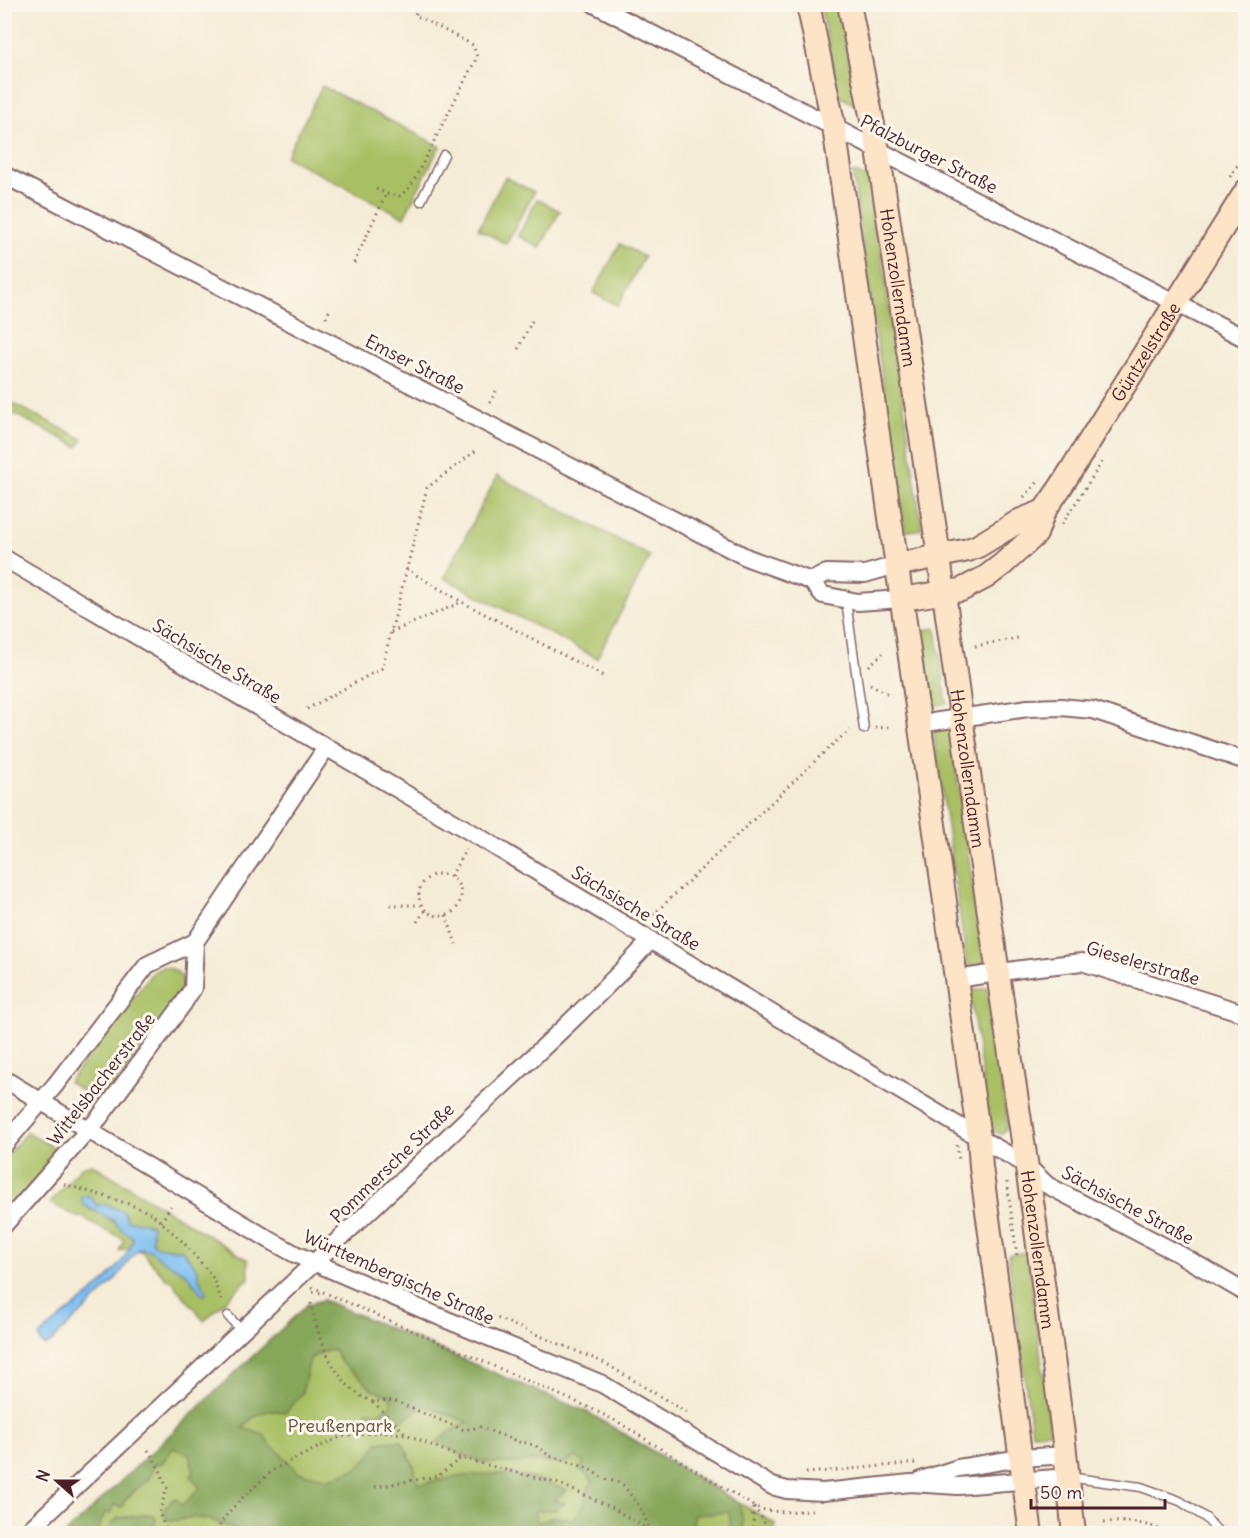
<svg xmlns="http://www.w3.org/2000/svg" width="1250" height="1538" viewBox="0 0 1250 1538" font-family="Delius,sans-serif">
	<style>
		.green { fill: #a8bf64; stroke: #796f48; stroke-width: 1.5 }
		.forest { fill: #86a65a; stroke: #686242; stroke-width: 1.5; fill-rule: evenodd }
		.water { fill: #7abef1; stroke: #626e8e; stroke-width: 1.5 }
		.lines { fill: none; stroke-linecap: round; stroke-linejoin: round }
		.lane-casing { stroke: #866767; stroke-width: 11 }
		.street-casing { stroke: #866767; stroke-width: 20 }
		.secondary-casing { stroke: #866767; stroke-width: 26 }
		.path { stroke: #866767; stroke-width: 3; stroke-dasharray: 1.5 4.5; stroke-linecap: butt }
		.lane { stroke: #fff; stroke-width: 8 }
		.street { stroke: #fff; stroke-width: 16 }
		.secondary { stroke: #fee4c6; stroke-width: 22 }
		.labels { text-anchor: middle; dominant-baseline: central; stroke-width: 6; stroke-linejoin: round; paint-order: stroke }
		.street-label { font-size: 18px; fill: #4a1f2b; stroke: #fbf7ec }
		.park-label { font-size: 18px; fill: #664f3c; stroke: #fbf7ec }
	</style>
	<rect width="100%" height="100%" fill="#fbf7ec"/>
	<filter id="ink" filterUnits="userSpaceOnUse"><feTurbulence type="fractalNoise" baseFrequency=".0167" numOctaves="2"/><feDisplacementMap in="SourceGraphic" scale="12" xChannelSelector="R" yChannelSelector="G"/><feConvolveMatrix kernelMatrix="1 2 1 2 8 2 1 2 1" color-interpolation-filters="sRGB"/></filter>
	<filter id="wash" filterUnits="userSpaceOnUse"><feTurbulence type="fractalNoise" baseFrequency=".008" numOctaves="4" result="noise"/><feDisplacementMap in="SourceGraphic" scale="24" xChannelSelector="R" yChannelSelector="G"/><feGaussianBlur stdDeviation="1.35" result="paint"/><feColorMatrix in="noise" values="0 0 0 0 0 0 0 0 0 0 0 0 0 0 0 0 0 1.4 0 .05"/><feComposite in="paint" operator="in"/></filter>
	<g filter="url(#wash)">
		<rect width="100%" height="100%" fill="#f5ecd7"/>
		<path class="green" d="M820,5H838L859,107L839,96Z
			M322,86L440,146L404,217L286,157Z
			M852,172L871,179L922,529L905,532Z
			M505,177L534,192L506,244L478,229Z
			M537,199L560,211L540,248L518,236Z
			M620,244L644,257L618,306L593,293Z
			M4,399L83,439L78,447L5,409Z
			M497,476L650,556L597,658L444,578Z
			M936,628L947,703L931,707L929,705L919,631Z
			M950,727L984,963L968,967L967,966L933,729Z
			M161,967C176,967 185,975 183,991L138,1054L100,1102L68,1082L102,1040L151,974Z
			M986,988L988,989L1008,1126L1002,1134C995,1133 992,1131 989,1124L970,992Z
			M27,1132L60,1151L5,1214V1157Z
			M92,1164L248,1260L249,1278L204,1321L198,1314L199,1313L177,1289L174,1282L167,1279L141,1251L135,1252C144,1247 154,1249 160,1258L187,1274L202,1294C201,1279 193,1261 182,1250L155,1246L151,1239L153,1234L132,1221H127L124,1212C115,1209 100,1208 93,1202L89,1209C106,1214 118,1227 132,1236L133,1240L130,1248L119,1251L124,1239L90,1223L85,1217H77L50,1203L81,1167Z
			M1027,1252L1051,1432L1032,1433L1008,1255Z
			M323,1300L589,1413L775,1524V1533L66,1534L308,1304Z"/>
		<path class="forest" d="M323,1300L589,1413L740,1504L744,1533H731L729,1512L693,1515L694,1534H365L364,1529L354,1534L245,1533L214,1521L194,1517L172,1521L167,1519L164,1514L165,1507L175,1498L183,1505L200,1488L191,1477L194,1471L189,1454L173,1448L162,1463L154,1464L150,1477L125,1500L122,1507L114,1505L110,1514L105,1512L98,1530L103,1533H66L308,1304ZM334,1349L342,1364L360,1377L373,1390L391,1396V1406L379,1412L366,1411L364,1422C392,1426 402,1425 423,1405L468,1422L451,1431L437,1442C454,1451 474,1462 494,1463C517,1464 540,1458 563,1464L576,1457L583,1462L581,1470L593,1481L588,1489L584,1505L574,1519L553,1517L538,1523L534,1513L536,1510H556L565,1503L554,1500L567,1490C552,1485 537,1478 521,1476C487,1470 452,1478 418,1484L414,1466L402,1441L378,1442L370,1456L356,1469L329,1479L298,1472L278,1451L270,1445L264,1435L243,1428C258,1411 264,1409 286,1412L302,1393L310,1359L318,1354Z
			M145,1514L154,1515L156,1521L154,1525L130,1533H111C109,1526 113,1523 118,1518L145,1515Z"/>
		<path class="water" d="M86,1195L93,1198L94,1202L97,1206L105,1204L124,1212L127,1221L143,1222L152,1225V1242L155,1246L182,1250L198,1270V1276L206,1291L205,1295L202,1294L187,1274L159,1258C156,1253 146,1247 140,1249C131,1253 125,1268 119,1275C98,1300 72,1321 49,1344L45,1346L41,1343L39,1336C70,1308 119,1280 133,1240L132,1236L123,1231L113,1220L85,1206L81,1199Z"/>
	</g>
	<g filter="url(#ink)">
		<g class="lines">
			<defs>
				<path id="lane" d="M421,201L444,155
					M846,601L864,729
					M228,1316L241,1330
					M1068,1477L1141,1487L1180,1501L1206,1518L1220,1534"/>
				<path id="street" d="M594,4L1246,339
					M4,175L748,558L811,581L823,595L858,602L901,599
					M4,558L474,834L979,1138L1025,1164L1047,1185L1179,1254L1246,1293
					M811,581L827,573L865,574L896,565
					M919,724L1028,708L1061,707L1093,710L1246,761
					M957,979L1022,969L1082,962L1246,1014
					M4,1079L268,1239L295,1254L447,1320L602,1384L772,1486L787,1490L823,1492L911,1483L958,1486L1068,1477
					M4,1145L56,1084L147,965L195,942L326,748
					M4,1225L99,1118L183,1004L193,988L195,942
					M921,1480L958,1468L1021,1458L1066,1455
					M25,1534C165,1402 306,1271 446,1139C515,1073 586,1010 651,940"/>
				<g id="secondary">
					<path d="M808,4L834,127L968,1062L979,1138L981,1167L1031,1534"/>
					<path id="s1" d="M849,4L878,150L937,543L979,846L1034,1215L1063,1434L1074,1534"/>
					<path d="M896,565L968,550L978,546L1021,520L1044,511"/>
					<path id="s2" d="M901,599L961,590L986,577L1003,564L1036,534L1044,511L1060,488L1246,191"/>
				</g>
			</defs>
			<use href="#lane" class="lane-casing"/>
			<use href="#street" class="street-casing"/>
			<use href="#secondary" class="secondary-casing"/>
			<path class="path" d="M1230,177L1246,152
				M376,189L387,194L400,196L411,186L477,57L473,45L415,15L420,4
				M354,263L386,194
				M326,318L330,309
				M518,349L534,317
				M490,403L496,391
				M1024,497L1038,482
				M1062,524L1102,462
				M406,569L462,602L605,677
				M391,632L462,602
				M975,646L1018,638
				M869,666L883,653
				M870,684L889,694
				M307,709L382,668L427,488L478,449
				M875,728L893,727
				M419 895a21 21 0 1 1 42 0a21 21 0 1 1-42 0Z
				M451,876L466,849
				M390,905H421
				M446,915L456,944
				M653,915L832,745L850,730
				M417,922L425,910
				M4,1107L12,1110
				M957,1145L959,1160
				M1007,1182L1017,1256
				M64,1184L126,1203L151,1213L183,1242L212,1276L223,1304
				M161,1222L171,1206
				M348,1256L605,1363L689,1414
				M312,1287L590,1408L618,1422L753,1506C772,1514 791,1512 812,1510
				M313,1292L322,1293
				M311,1303C317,1337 335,1387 371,1401C377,1403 386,1399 394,1401L464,1430L480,1427L519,1442L527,1443L536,1446L550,1456L588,1468L604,1479L617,1482L623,1485L640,1507L652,1534
				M373,1402L406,1434
				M148,1450L160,1470L167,1488L159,1513L167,1532
				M806,1473L916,1463
				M375,1487L438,1476L461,1458
				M754,1507L764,1521L765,1534
				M753,1508L754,1534
				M1104,1522C1131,1521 1146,1522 1171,1534
				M216,1531L228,1513L243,1497L276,1468L340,1437L378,1432L406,1434L461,1458L560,1484L613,1508L648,1530
				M161,1534C175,1530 208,1529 221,1534"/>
			<use href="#lane" class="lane"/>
			<use href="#street" class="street"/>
			<use href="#secondary" class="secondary"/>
		</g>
	</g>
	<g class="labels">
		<g class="street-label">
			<text transform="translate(929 154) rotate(27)">Pfalzburger Straße</text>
			<text stroke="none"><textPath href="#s1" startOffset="288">Hohenzollerndamm</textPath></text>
			<text stroke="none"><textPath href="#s2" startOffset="368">Güntzelstraße</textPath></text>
			<text transform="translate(415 364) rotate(27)">Emser Straße</text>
			<text transform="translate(217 661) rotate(31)">Sächsische Straße</text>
			<text stroke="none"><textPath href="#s1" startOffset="774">Hohenzollerndamm</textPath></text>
			<text transform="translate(636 908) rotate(31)">Sächsische Straße</text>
			<text transform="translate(1143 963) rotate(16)">Gieselerstraße</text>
			<text transform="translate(101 1079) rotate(-52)">Wittelsbacherstraße</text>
			<text transform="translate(392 1163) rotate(-44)">Pommersche Straße</text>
			<text transform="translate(1128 1205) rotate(28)">Sächsische Straße</text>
			<text stroke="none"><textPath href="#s1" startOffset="1260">Hohenzollerndamm</textPath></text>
			<text transform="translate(399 1277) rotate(24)">Württembergische Straße</text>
		</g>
		<g class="park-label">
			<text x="340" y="1425">Preußenpark</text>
		</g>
	</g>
	<rect width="1250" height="1538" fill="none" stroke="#fbf7ec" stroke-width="24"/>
	<g transform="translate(57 1481) rotate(291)" stroke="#fbf7ec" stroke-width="4.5" paint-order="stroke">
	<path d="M0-4.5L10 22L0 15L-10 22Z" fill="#4a1f2b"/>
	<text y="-9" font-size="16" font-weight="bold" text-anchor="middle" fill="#4a1f2b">N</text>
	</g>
	<path d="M1031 1499v9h134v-9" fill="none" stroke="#4a1f2b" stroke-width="3"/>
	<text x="1040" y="1499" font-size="18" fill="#4a1f2b" stroke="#fbf7ec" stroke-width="4.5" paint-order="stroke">50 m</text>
</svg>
